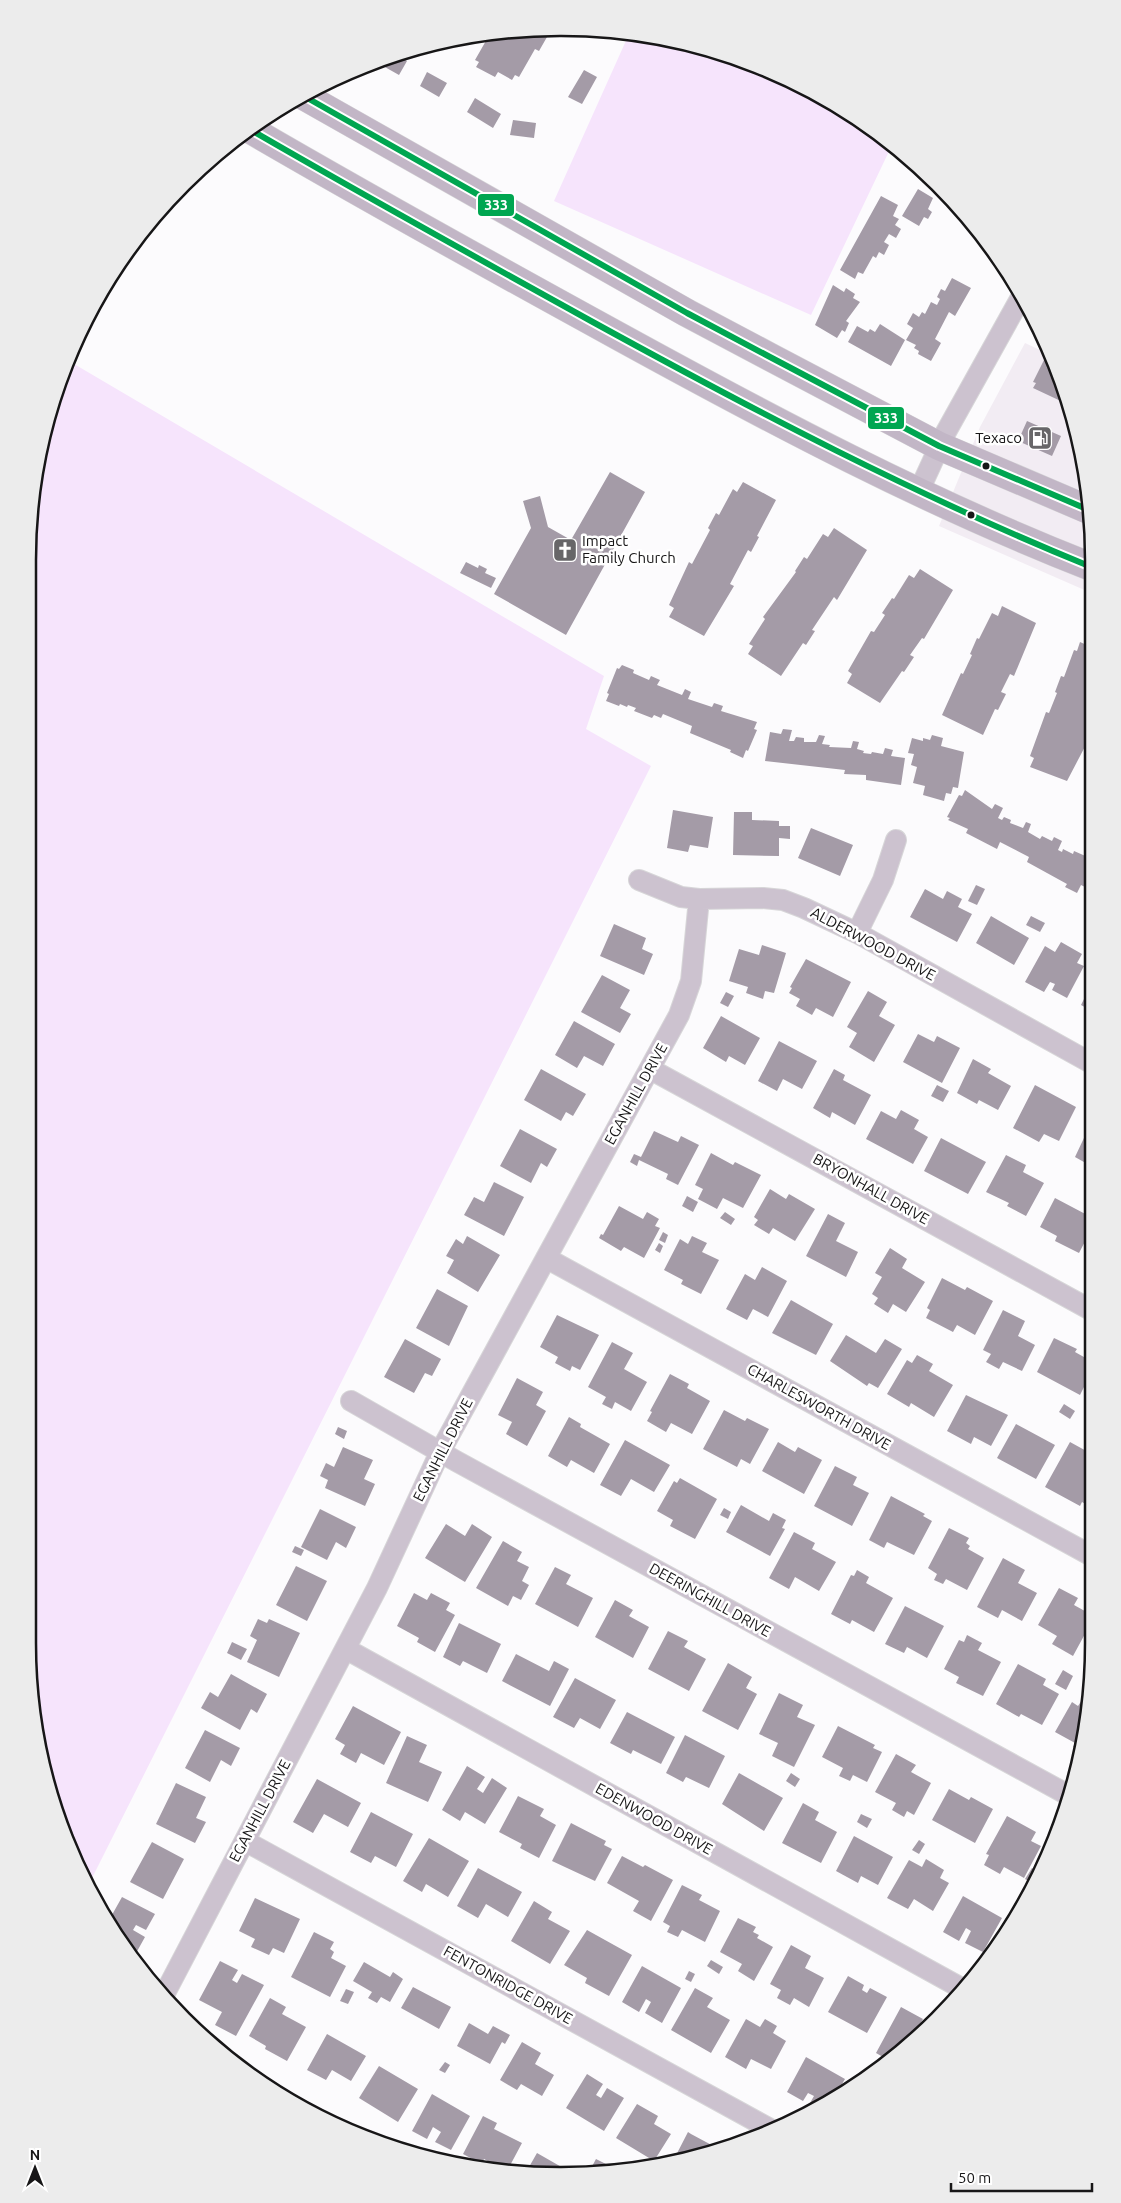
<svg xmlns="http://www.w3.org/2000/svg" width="1121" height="2203" viewBox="0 0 1121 2203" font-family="Ubuntu,sans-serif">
	<rect width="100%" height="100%" fill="#fcfbfd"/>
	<path fill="#f2ecf3" d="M1025 343 1053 356 1089 491V592L939 526 980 427Z"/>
	<path fill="#f6e4fc" d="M629 34 698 46 796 82 885 138 892 145 811 315 554 201Z
		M69 361 604 676 586 729 651 766 88 1886 56 1814 38 1746 28 1642 29 526 46 423Z"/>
	<path fill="#a49ba7" d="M551 30 539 51 535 49 519 77 515 75 512 80 498 72 495 77 476 67 479 62 475 60 491 32Z
		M395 54 407 61 399 75 376 62Z
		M584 70 597 77 582 104 568 97Z
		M427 72 447 83 439 97 420 86Z
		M475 98 501 114 493 128 467 112Z
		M513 120 536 123 534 138 510 135Z
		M918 189 933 198 928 209 932 212 928 219 924 217 919 226 902 216Z
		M881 196 898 205 893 216 899 219 895 225 901 229 896 238 889 234 884 242 889 245 884 255 879 252 876 258 873 256 863 274 858 272 855 279 840 270Z
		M952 278 971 288 955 316 949 312 935 339 941 343 931 361 918 354 919 351 914 348 916 345 906 340 913 328 907 324 913 313 919 317 922 312 925 314 931 302 937 305 940 299 937 297 941 289 945 291Z
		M833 285 844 292 846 288 855 294 853 298 860 302 846 321 849 323 845 332 842 330 837 338 815 325Z
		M880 324 905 340 891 366 848 342 857 326 868 332 870 329 875 332Z
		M1045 358 1054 362 1065 403 1033 388 1036 383 1033 382Z
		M1027 421 1061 436 1052 456 1018 441Z
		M610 472 645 492 566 635 494 594 531 528 523 501 540 496 548 527 571 540Z
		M743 482 776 500 757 536 759 537 751 552 748 550 730 584 734 586 704 636 669 617 674 608 669 605 689 562 692 564 710 530 708 528 716 513 719 515 733 489 737 492Z
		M834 528 867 550 837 600 834 597 812 630 815 631 806 645 803 643 781 676 748 654 753 646 749 644 765 619 763 617 796 572 795 571 804 557 807 559 823 534 828 537Z
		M466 562 478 568 479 565 487 569 485 573 496 578 491 588 460 573Z
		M920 569 953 590 924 639 922 638 910 655 914 657 904 672 902 671 880 703 847 683 852 674 848 671 871 631 874 632 885 615 882 613 892 598 894 599 909 575 914 578Z
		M1002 606 1036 623 1014 676 1010 674 1001 692 1006 694 998 710 995 709 983 735 942 715 961 673 963 674 972 655 970 654 977 638 979 639 992 613 998 616Z
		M1080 642 1089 646 1090 737 1067 781 1030 767 1034 758 1030 756 1046 712 1049 713 1057 693 1055 692 1061 676 1064 677 1074 650 1077 651Z
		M622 665 634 670 633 673 649 680 651 676 660 680 657 685 682 695 685 689 691 692 688 699 712 707 714 703 723 706 721 711 757 722 754 729 757 730 748 751 746 750 743 758 730 752 731 750 690 733 692 726 663 714 661 718 654 715 652 718 634 711 636 708 628 705 627 707 620 704 619 706 606 701 609 694 607 693 617 668 619 669Z
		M783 729 792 730 789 741H794L796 737 804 738V742H816L819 735 825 736 822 744 830 745 829 747 851 748 853 741 859 742 857 749 864 751 863 753 871 754 872 752 883 754 885 748 893 750 891 756 905 758 901 785 866 780V775L844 774 845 770 765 761 770 732 781 734Z
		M932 735 943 738 941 746 964 752 958 788 953 787 951 794 946 793 944 801 923 795 925 786 913 783 917 767 911 765 914 754 908 753 912 738 923 741V738L930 740Z
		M965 790 992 809 995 804 1003 808 998 818 1002 820 1004 817 1011 820 1010 823 1023 828 1026 822 1031 824 1028 832 1040 839 1042 836 1052 841 1054 837 1062 841 1058 850 1062 852 1063 849 1073 854 1074 851 1090 858V877L1085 887 1081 885 1077 893 1065 887 1067 884 1027 862 1029 857 1000 842 997 849 966 833 968 829 948 820 950 818 947 817 959 795 962 796Z
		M673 810 713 817 708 848 690 845 688 852 667 848Z
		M734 812H752V820L779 821V826H790V839L779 838V856L733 855Z
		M811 828 853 845 840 876 798 858Z
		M976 885 985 889 977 905 968 901Z
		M925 889 943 899 947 891 962 899 958 907 972 914 957 942 910 917Z
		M991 916 1029 938 1014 965 976 943Z
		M1031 916 1045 923 1040 932 1026 925Z
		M614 924 646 938 642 949 653 954 644 975 600 956Z
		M1061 942 1082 954 1077 963 1084 966 1067 998 1052 990 1055 984 1050 982 1044 992 1025 982 1045 946 1055 952Z
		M762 945 786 953 774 993 765 991 763 999 746 993 748 987 729 981 739 949 759 955Z
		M806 959 851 982 833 1017 816 1008 812 1015 796 1006 800 999 789 993 792 988 790 987Z
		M602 975 630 990 620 1008 631 1014 620 1033 581 1012Z
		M1090 987V1010L1081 1005Z
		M868 991 887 1002 879 1016 895 1025 874 1062 849 1047 857 1033 847 1027Z
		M726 992 734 996 728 1007 720 1003Z
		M721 1016 760 1038 745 1065 729 1056 726 1062 703 1048Z
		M574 1021 615 1044 603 1066 584 1056 577 1068 555 1055Z
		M918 1034 934 1042 937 1036 960 1048 942 1083 903 1062Z
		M779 1041 817 1061 802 1089 783 1079 777 1091 758 1081Z
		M973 1059 991 1069 988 1073 1011 1086 998 1110 979 1100 977 1104 957 1093Z
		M541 1069 586 1094 573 1116 566 1112 561 1121 524 1100Z
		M834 1069 845 1075 843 1080 871 1095 855 1125 832 1112 830 1118 813 1108Z
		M937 1085 949 1091 943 1102 931 1096Z
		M1035 1085 1076 1107 1059 1141 1044 1134 1039 1142 1013 1128Z
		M901 1110 919 1120 914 1129 928 1137 913 1164 866 1139 881 1111 896 1119Z
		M1091 1123V1166L1075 1157Z
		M520 1129 557 1149 547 1167 541 1163 531 1183 500 1166Z
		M654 1131 678 1142 681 1136 699 1145 678 1185 666 1179 668 1174 639 1160 637 1166 630 1162 634 1154 641 1157Z
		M941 1138 986 1162 968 1194 924 1171Z
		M711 1153 733 1165 735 1162 761 1175 743 1208 723 1198 717 1209 698 1199 703 1189 695 1185Z
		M1006 1155 1026 1165 1023 1172 1044 1183 1026 1216 1007 1206 1009 1203 986 1192Z
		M494 1182 524 1197 504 1236 464 1215 474 1197 484 1202Z
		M770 1189 786 1199 789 1194 815 1209 795 1241 773 1228 769 1234 754 1225 758 1220 754 1217Z
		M687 1196 698 1202 693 1212 682 1206Z
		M1055 1198 1091 1217V1230L1079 1253 1055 1241 1057 1236 1040 1227Z
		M619 1206 643 1219 647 1212 659 1219 655 1226 660 1228 644 1258 624 1247 621 1251 599 1238 601 1234 603 1235Z
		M725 1212 735 1219 731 1225 720 1218Z
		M828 1214 845 1223 836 1241 858 1252 846 1277 806 1256Z
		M663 1232 668 1235 665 1243 659 1240Z
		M467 1236 500 1255 478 1292 447 1273 454 1260 446 1256 456 1239 463 1244Z
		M692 1236 707 1243 702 1252 719 1260 701 1294 681 1284 683 1280 664 1270 680 1239 688 1244Z
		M659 1243 663 1246 660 1253 655 1250Z
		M890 1248 907 1259 902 1268 925 1282 906 1312 893 1304 888 1313 874 1304 878 1298 872 1294 882 1277 875 1273Z
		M762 1267 787 1281 768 1317 753 1309 747 1320 726 1309 745 1274 755 1280Z
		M942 1278 965 1290 967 1287 993 1301 975 1335 957 1325 953 1332 926 1318 930 1310 927 1308Z
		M437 1289 468 1306 449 1346 416 1328Z
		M791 1300 833 1324 816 1355 772 1333Z
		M1003 1310 1025 1321 1018 1336 1035 1345 1022 1371 1003 1362 999 1369 986 1362 991 1354 983 1350Z
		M557 1315 599 1335 580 1370 572 1366 570 1371 555 1363 558 1357 540 1347Z
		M846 1335 876 1353 885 1339 902 1349 878 1388 869 1383 867 1386 830 1361Z
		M1054 1338 1077 1349 1075 1352 1091 1361V1373L1080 1395 1037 1372Z
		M405 1339 441 1359 432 1376 425 1373 414 1393 384 1377Z
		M612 1342 633 1353 624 1369 647 1382 631 1411 615 1402 612 1409 602 1404 606 1397 588 1387Z
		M917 1355 933 1364 929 1371 953 1385 934 1417 911 1403 909 1407 887 1394 907 1360 912 1363Z
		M670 1374 689 1384 687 1388 710 1401 692 1434 671 1423 666 1432 647 1421 652 1412 650 1411Z
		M517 1378 543 1392 536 1405 546 1411 527 1446 506 1434 512 1422 498 1415Z
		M966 1395 1008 1415 991 1446 974 1437 971 1444 947 1431Z
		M1064 1404 1075 1411 1070 1419 1059 1412Z
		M724 1410 745 1421 747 1418 769 1429 750 1464 741 1459 737 1467 703 1449Z
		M569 1417 581 1424 580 1427 610 1444 594 1473 571 1460 567 1467 548 1456Z
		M1016 1424 1055 1445 1036 1479 997 1458Z
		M338 1427 347 1431 344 1439 335 1434Z
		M625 1440 670 1465 654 1492 631 1479 621 1496 600 1485Z
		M778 1442 795 1452 798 1447 822 1460 804 1494 762 1471Z
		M1070 1442 1090 1453 1084 1464 1092 1469V1508L1082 1502 1080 1506 1045 1487Z
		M343 1447 373 1460 364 1479 375 1484 365 1506 325 1488 328 1480 320 1476 326 1463 334 1467Z
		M835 1466 857 1477 853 1485 869 1493 852 1526 814 1506Z
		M680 1478 717 1499 695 1539 670 1526 673 1520 657 1511 674 1481 677 1483Z
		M891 1496 925 1514 923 1516 932 1521 914 1555 887 1542 884 1548 869 1540Z
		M741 1505 769 1521 773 1513 786 1520 782 1528 785 1529 770 1556 726 1532Z
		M724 1508 731 1512 728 1519 720 1515Z
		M320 1509 356 1527 346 1548 336 1542 327 1560 301 1547Z
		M446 1524 465 1536 472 1524 492 1537 465 1582 425 1558Z
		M949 1528 969 1538 966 1543 970 1546 968 1549 984 1558 967 1590 946 1579 943 1584 934 1580 937 1574 928 1568Z
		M794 1532 815 1543 812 1549 836 1562 819 1591 795 1577 789 1589 769 1578Z
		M503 1541 522 1552 517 1561 529 1567 522 1581 529 1585 521 1600 513 1596 508 1606 476 1588Z
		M295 1546 304 1550 301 1556 292 1552Z
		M1003 1558 1025 1570 1018 1583 1037 1593 1022 1621 1002 1610 998 1618 977 1607Z
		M296 1566 327 1581 307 1621 276 1605Z
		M555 1567 571 1575 566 1584 593 1598 578 1627 535 1604Z
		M857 1570 869 1577 866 1583 893 1598 874 1632 852 1620 850 1624 831 1614 851 1575 854 1576Z
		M1059 1588 1078 1598 1074 1605 1092 1615V1621L1073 1656 1052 1644 1057 1636 1038 1625Z
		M414 1593 427 1600 431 1593 450 1603 446 1610 455 1615 435 1652 417 1642 419 1638 397 1626Z
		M615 1600 633 1610 629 1616 649 1627 633 1658 595 1637Z
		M905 1606 944 1626 927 1658 907 1647 904 1653 885 1644Z
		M258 1619 267 1623 269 1619 300 1633 279 1677 247 1662 257 1640 250 1636Z
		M459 1623 501 1644 487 1673 463 1661 460 1666 443 1657Z
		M668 1631 688 1641 684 1647 706 1659 689 1691 648 1669Z
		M967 1635 982 1643 978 1650 1001 1662 983 1696 956 1683 959 1677 944 1669 959 1640 964 1642Z
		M232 1642 247 1649 241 1660 227 1653Z
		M516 1654 549 1671 554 1661 569 1669 550 1706 502 1681Z
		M728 1663 752 1677 746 1688 757 1694 738 1730 702 1711Z
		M1018 1664 1046 1679 1043 1685 1059 1694 1042 1725 1021 1714 1019 1717 996 1704Z
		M1063 1670 1073 1676 1066 1690 1055 1684Z
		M231 1674 267 1694 257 1713 251 1709 240 1730 201 1708 210 1692 218 1697Z
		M575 1678 616 1700 600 1729 580 1718 574 1728 553 1717Z
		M779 1693 803 1705 797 1717 815 1725 794 1767 772 1756 778 1743 759 1734Z
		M1082 1700 1088 1703 1080 1751 1073 1747 1075 1743 1055 1732 1072 1702 1078 1706Z
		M353 1706 401 1732 384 1765 361 1753 356 1763 340 1754 345 1745 335 1739Z
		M627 1712 675 1737 661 1764 633 1750 631 1754 610 1743Z
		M838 1726 875 1745 873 1748 882 1752 867 1782 853 1775 850 1781 839 1776 843 1768 822 1757Z
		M205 1730 240 1748 231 1766 221 1760 210 1782 185 1768Z
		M685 1735 725 1756 709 1788 686 1777 683 1782 666 1773Z
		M407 1736 427 1745 419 1762 442 1772 428 1802 386 1783Z
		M896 1754 916 1765 911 1772 931 1783 914 1815 907 1811 904 1817 892 1810 896 1803 875 1792Z
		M467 1766 485 1777 477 1789 483 1793 492 1778 507 1788 485 1824 465 1812 460 1821 442 1810Z
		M739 1773 783 1798 764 1831 722 1804Z
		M791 1773 800 1779 795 1787 786 1781Z
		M317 1779 361 1803 348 1827 324 1814 313 1833 293 1822Z
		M176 1783 206 1797 196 1818 206 1822 195 1843 156 1824Z
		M949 1789 969 1800 971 1797 993 1809 975 1843 932 1820Z
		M518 1796 544 1809 540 1816 556 1825 539 1858 520 1848 522 1844 499 1832Z
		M803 1803 819 1812 815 1820 837 1832 821 1863 782 1843Z
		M371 1812 413 1834 396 1867 375 1856 371 1863 350 1852Z
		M861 1814 872 1819 867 1828 857 1822Z
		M1007 1816 1036 1832 1031 1841 1041 1846 1024 1878 1004 1867 1000 1874 984 1865 989 1855 986 1854Z
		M571 1823 606 1841 604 1845 612 1849 595 1881 552 1861Z
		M854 1836 893 1857 878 1885 861 1876 858 1883 836 1871Z
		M429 1838 469 1861 448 1897 426 1884 422 1892 403 1881Z
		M919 1840 925 1844 919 1854 912 1850Z
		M152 1842 184 1859 163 1899 130 1882Z
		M622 1856 643 1867 645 1865 673 1880 651 1921 633 1911 639 1901 607 1883Z
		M926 1859 944 1870 940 1878 949 1883 933 1911 914 1899 908 1909 887 1898 909 1860 922 1867Z
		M478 1868 522 1892 508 1917 486 1904 478 1918 457 1906Z
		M1032 1868 1041 1873 1035 1885 1025 1879Z
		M682 1885 702 1895 699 1900 720 1911 705 1942 682 1930 678 1937 667 1932 670 1926 663 1922Z
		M963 1896 1002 1918 983 1952 965 1943 971 1931 966 1928 959 1941 943 1932Z
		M122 1897 155 1914 146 1930 136 1925 133 1930 145 1937 135 1955 126 1950 108 1922Z
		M255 1898 300 1919 284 1953 273 1948 269 1955 251 1947 255 1939 239 1931Z
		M534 1901 552 1912 548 1919 570 1931 550 1964 511 1941Z
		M738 1918 756 1927 753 1932 759 1935 757 1938 773 1947 754 1981 738 1971 742 1964 720 1952Z
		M587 1930 632 1955 609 1996 585 1983 587 1978 564 1965Z
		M314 1932 334 1942 330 1949 334 1952 331 1958 346 1966 330 1997 291 1977Z
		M791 1945 811 1956 805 1968 824 1978 809 2007 794 1998 790 2005 777 1998 781 1990 770 1984Z
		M711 1960 723 1967 719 1974 707 1966Z
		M220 1961 238 1970 232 1980 237 1983 242 1974 264 1985 236 2036 215 2025 222 2012 199 2000Z
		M364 1962 390 1977 393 1972 403 1979 390 2002 381 1997 377 2003 368 1998 372 1992 353 1981Z
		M642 1966 681 1988 662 2023 645 2013 651 2002 646 1999 639 2012 622 2002Z
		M689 1971 695 1974 691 1982 685 1979Z
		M848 1976 864 1985 862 1990 867 1993 870 1988 887 1997 867 2033 828 2012Z
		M413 1987 451 2007 439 2029 401 2008Z
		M695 1988 713 1998 707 2007 730 2020 711 2053 671 2030Z
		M346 1989 354 1992 348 2004 340 2001Z
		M270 1998 286 2007 282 2014 306 2027 287 2061 265 2049 266 2046 249 2036Z
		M901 2007 923 2019 918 2027 925 2030 890 2061 876 2053Z
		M746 2019 760 2027 765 2019 777 2026 773 2033 786 2041 771 2069 751 2059 746 2069 725 2057Z
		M469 2023 488 2034 493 2026 510 2035 505 2044 502 2042 490 2064 457 2046Z
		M327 2034 366 2056 351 2081 332 2070 326 2080 307 2070Z
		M522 2042 541 2053 535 2064 554 2075 542 2096 521 2084 517 2090 500 2080Z
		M806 2057 845 2079 835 2096 817 2107 810 2103 814 2096 808 2093 803 2101 787 2092Z
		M445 2062 450 2065 445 2073 439 2070Z
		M379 2066 418 2089 398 2122 359 2098Z
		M587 2074 603 2084 596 2095 601 2098 607 2088 624 2098 604 2131 566 2108Z
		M432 2094 470 2116 451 2150 435 2142 441 2132 433 2127 427 2139 412 2131Z
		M637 2104 658 2116 654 2124 671 2134 654 2161 616 2138Z
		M483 2116 497 2123 494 2129 522 2143 507 2171 484 2159 482 2164 463 2154Z
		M688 2132 691 2134 719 2149 699 2157 672 2163Z
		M537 2153 572 2173 525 2174Z
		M596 2159 608 2165 604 2172H589Z"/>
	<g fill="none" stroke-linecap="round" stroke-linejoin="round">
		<defs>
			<path id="street" d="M918 493 946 432 1020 299
				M639 880 681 897 699 899 763 898 783 900 804 908 857 933 1091 1063
				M857 933 883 880 896 840
				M650 1069 1091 1310
				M546 1258 1092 1556
				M351 1401 456 1461 1070 1796
				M346 1649 963 1989
				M245 1841 772 2130
				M164 1995 377 1588 440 1452 679 1015 691 981 699 899"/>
			<path id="secondary" d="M302 95 687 313 770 357 939 446 1089 510
				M251 130C373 201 496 269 620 337 773 421 926 502 1089 566"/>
		</defs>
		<use href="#street" stroke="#d7d6d8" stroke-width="22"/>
		<use href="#secondary" stroke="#d7d6d8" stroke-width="29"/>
		<use href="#street" stroke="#ccc2cf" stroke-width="20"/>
		<use href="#secondary" stroke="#c2b6c6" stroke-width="28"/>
		<defs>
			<path id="bus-1" d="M302 95 687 313 770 357 939 446 1089 510
				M251 130C363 195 477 258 591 321 753 410 917 496 1089 566"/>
		</defs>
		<use href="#bus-1" stroke="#fff" stroke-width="10"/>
		<use href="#bus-1" stroke="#00a651" stroke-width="6"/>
	</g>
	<defs>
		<symbol id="fuel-square" viewBox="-11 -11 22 22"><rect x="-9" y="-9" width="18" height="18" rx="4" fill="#676668" stroke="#fff"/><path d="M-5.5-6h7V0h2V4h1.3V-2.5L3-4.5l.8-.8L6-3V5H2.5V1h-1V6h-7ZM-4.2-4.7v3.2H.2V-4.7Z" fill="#fff"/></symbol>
		<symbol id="church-square" viewBox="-11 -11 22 22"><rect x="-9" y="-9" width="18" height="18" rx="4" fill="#676668" stroke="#fff"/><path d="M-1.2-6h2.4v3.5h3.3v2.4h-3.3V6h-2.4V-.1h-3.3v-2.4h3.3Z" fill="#fff"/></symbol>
	</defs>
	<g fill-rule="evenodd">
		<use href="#fuel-square" x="1026" y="424" width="28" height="28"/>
		<use href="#church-square" x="551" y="536" width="28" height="28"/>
	</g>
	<g fill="#171617" stroke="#fff" stroke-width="2">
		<circle cx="986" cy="466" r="4.5"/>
		<circle cx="971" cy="515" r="4.5"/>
	</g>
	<g text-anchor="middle" stroke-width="5" stroke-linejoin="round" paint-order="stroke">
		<g font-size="15" fill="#171617" stroke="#fff" text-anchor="end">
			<text x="1022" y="443">Texaco</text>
			<text x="582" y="546" text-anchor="start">Impact<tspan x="582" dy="17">Family Church</tspan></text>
		</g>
		<g font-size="15" fill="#171617" stroke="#fff">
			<text transform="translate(873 944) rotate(28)" y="5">ALDERWOOD DRIVE</text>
			<text transform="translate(636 1094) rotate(-61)" y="5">EGANHILL DRIVE</text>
			<text transform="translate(871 1189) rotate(29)" y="5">BRYONHALL DRIVE</text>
			<text transform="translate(819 1407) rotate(29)" y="5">CHARLESWORTH DRIVE</text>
			<text transform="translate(443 1450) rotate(-63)" y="5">EGANHILL DRIVE</text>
			<text transform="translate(710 1600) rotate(29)" y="5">DEERINGHILL DRIVE</text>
			<text transform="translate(260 1811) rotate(-62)" y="5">EGANHILL DRIVE</text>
			<text transform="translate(654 1819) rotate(29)" y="5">EDENWOOD DRIVE</text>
			<text transform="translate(508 1985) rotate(29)" y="5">FENTONRIDGE DRIVE</text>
		</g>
	</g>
	<path d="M0 0H1121V2203H0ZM560 36H561A524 524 0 0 1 1085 560V1643A524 524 0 0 1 561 2167H560A524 524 0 0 1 36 1643V560A524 524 0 0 1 560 36Z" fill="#ececec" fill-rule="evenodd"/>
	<path fill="none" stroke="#171617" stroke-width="2.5" d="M560 36H561A524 524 0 0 1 1085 560V1643A524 524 0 0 1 561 2167H560A524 524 0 0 1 36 1643V560A524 524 0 0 1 560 36Z"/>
	<g stroke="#fff" stroke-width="2">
		<rect x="477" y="193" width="38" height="24" rx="5" fill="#00a651"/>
		<rect x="867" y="406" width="38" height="24" rx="5" fill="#00a651"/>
	</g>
	<g font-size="14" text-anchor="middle" font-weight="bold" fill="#fff">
		<text x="496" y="210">333</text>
		<text x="886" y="423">333</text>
	</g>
	<g transform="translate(35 2168)" stroke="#ffffff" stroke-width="4" paint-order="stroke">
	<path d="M0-4L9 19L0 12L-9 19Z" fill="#171617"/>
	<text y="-8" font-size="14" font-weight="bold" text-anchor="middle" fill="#171617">N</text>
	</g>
	<path d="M951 2183v8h141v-8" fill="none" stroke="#171617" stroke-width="2.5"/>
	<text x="958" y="2183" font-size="15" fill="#171617" stroke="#ffffff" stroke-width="4" paint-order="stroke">50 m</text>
</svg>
